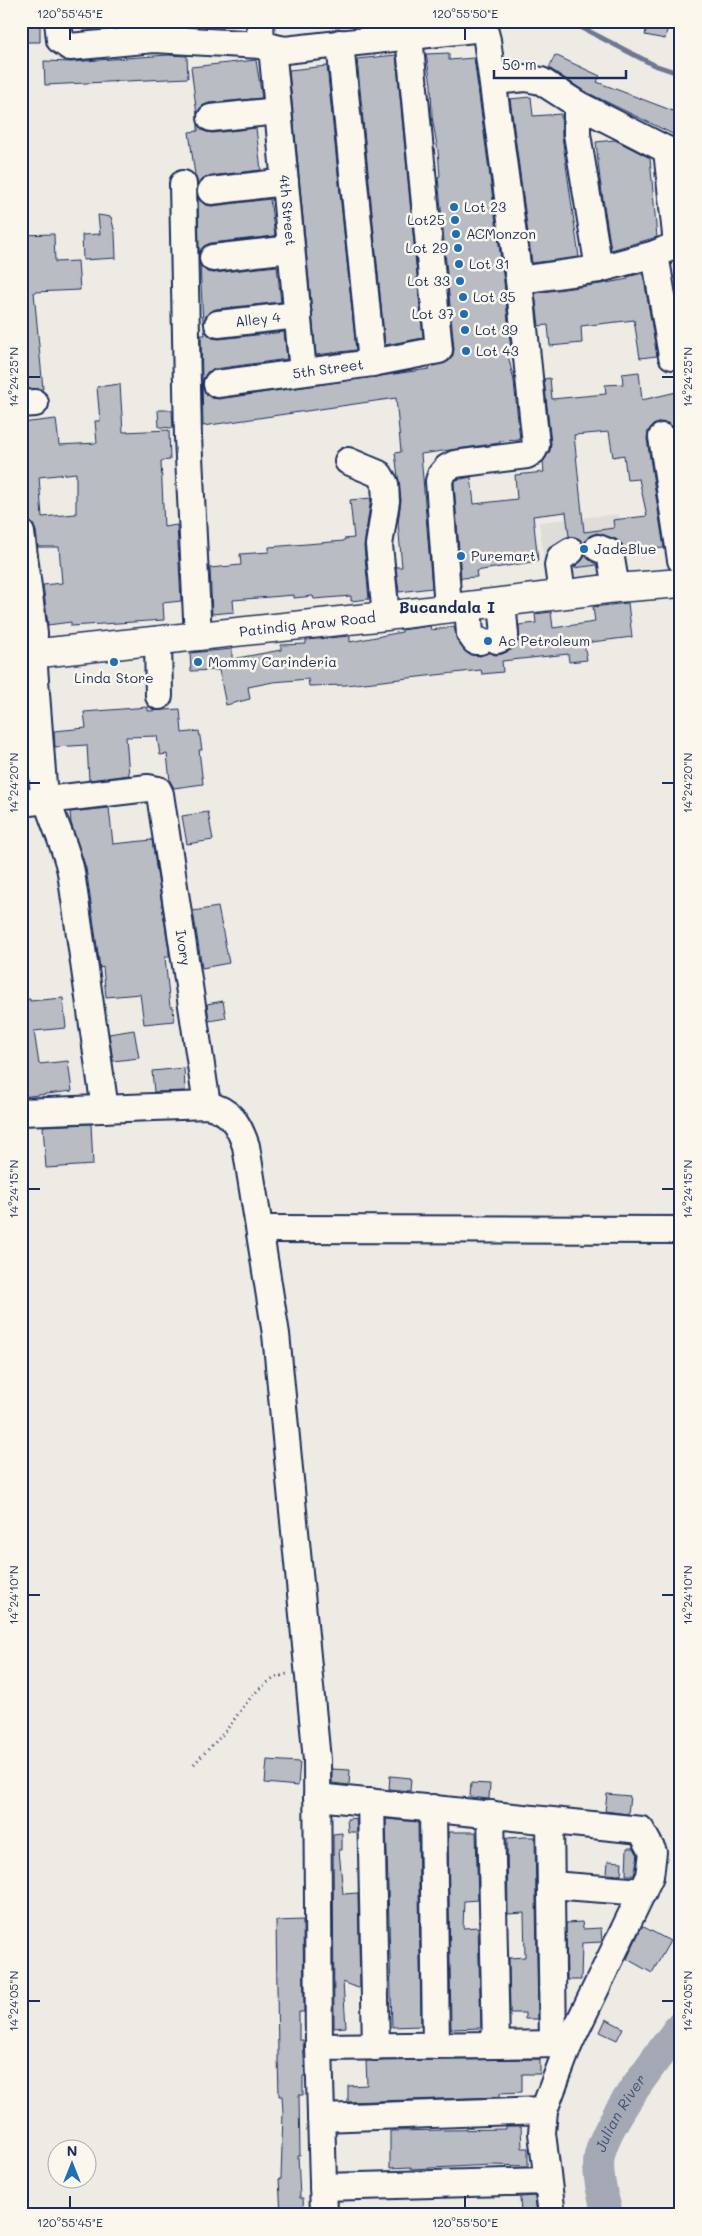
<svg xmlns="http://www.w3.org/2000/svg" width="702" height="2236" viewBox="0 0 702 2236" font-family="Mali,sans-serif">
	<rect width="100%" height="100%" fill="#eeebe4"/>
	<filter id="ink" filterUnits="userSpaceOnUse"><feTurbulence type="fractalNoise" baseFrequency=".02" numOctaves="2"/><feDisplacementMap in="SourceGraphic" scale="10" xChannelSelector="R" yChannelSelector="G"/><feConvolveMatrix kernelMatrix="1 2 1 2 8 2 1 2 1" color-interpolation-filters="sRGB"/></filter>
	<g filter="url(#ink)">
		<path fill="#deddda" d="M619 514 629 574 547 583 539 522Z"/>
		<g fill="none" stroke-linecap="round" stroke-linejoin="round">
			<path stroke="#6d7892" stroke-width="5" d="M569 21 654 65 681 74"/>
			<path stroke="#a3a8b4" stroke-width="31" id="s1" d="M608 2215C603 2197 597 2177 599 2158 605 2121 658 2057 681 2025"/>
		</g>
		<path fill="#b9bcc3" stroke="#1b2f5e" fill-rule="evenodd" d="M21 21H40V42H21Z
			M648 21H669L665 39 645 35Z
			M449 53V60L474 58 504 282 511 350 507 351 514 381 520 440 500 441V443L421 454 432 588 399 592 396 567H402L398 523 401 500 395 453 401 452 396 398 203 426 201 335H205L204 328 212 338 219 339 284 332 287 359 215 369 207 372 203 379 202 386 205 393 211 398 219 399 429 369V367L449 361 453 355 454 349 440 198 438 177 440 176 438 151 432 117 431 84 426 54Z
			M168 55 187 56 188 78 45 85 44 61 71 62Z
			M396 55 423 338 385 345 357 59Z
			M555 55 600 76 597 82 681 114V138L584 91 549 68Z
			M256 60 262 98 209 103 202 106 197 115 191 67Z
			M327 66 356 350 316 355 289 70Z
			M531 97 533 116 561 114 562 136 579 257 532 263 510 99Z
			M198 124 204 131 212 133 256 128 261 170 209 176 202 179 198 184 195 175 189 132 198 131Z
			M615 140 650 158 657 237 611 250 600 180 596 142Z
			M198 198 205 205 212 206 270 199 275 236 211 243 204 246 199 252Z
			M98 215 111 217 115 233 116 258 83 260 82 235 100 234Z
			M54 234 55 262 78 261 80 290 34 292 43 389H21V235Z
			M200 264 207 272 214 273 277 266 281 302 216 309 209 312 203 323Z
			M643 273 657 356 640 358 634 320 581 326 582 343 550 346 548 325 539 326 535 293 601 284 628 279 627 277Z
			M639 372 642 400 681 391V460L677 434 674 428 668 423 660 422 653 425 648 431 647 439 664 548 625 551 622 544 616 539 597 533 589 536 584 544 577 538 569 536 566 512 533 516 538 561 476 571 477 577 461 578 454 483 456 480 471 477 474 504 517 499 515 475 544 472 543 462 550 451 551 443 544 379 550 378 552 399 606 394 605 385 623 384 622 374ZM609 432 613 457 624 455 627 480 639 479 647 516 613 520 614 528 584 532 574 435Z
			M120 384 123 432 169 430 170 460 161 461 164 527 177 525 181 601 163 603 164 620 71 626V622L48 625 43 585 62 583 59 547H38L36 531 33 524 28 520 26 504H22L21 423 56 419 59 445 97 443 95 421H100L97 387ZM76 473V514L42 517 39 477Z
			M158 410H172L173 428 159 427Z
			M371 498 364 546 369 599 351 601V596L314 599 313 596 294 598V595L233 600 234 612 212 614 210 568 241 565 240 554 269 552V547L344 541V539L354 538 350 500Z
			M585 555 597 565 574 568 584 558Z
			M628 603 632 637 584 643 587 660 569 662 568 654 559 655 502 661 503 672 482 674 481 670 346 685 309 686 308 679 273 682 248 687 250 699 226 705 219 670 191 671 190 653 232 649V659L281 650V645L306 644V640L350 636V642L402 632V630L430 626 431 630 454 627 458 642 469 654 480 656 489 652 495 655 502 654 513 649 519 640V625L536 623 535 614 551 612 553 628 595 622 593 607Z
			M148 707V711L180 709 182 733 199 731 202 750H199L203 784 174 788 170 781 167 754 160 755 157 736 126 737 129 775 89 780 87 745 55 747 54 731 86 728 84 712Z
			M109 808 113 844 152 840 169 951V957H165L170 1007H173L174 1021 144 1024 140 994 106 997 103 967 100 968 86 868 71 823 70 812Z
			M208 812 213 840 187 844 182 816Z
			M218 907 229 963 202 968 193 911Z
			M63 998 66 1028 34 1031 39 1064 68 1061 72 1091 21 1097V1000L30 999V1001Z
			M223 1001 226 1018 209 1021 207 1004Z
			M134 1030 139 1058 113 1061 109 1034Z
			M184 1068 185 1091 154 1092 152 1071Z
			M91 1124 93 1165 46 1168 43 1126Z
			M267 1760 300 1762 298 1786 265 1783Z
			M332 1769 350 1770 349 1785 332 1783Z
			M390 1776 411 1778 410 1791 389 1789Z
			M471 1783 490 1784 489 1799 470 1797Z
			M607 1794 630 1796 628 1814 605 1811Z
			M356 1818 357 1832H348L347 1819Z
			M386 1819 418 1822 421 2026 392 2027Z
			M448 1832H476L478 1900 464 1901 463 1928 478 1927 481 2028 451 2029Z
			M342 1833V1850H339L343 1894 358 1893 360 1987 358 1988 343 1982 346 2027 334 2028 333 1834Z
			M524 1837H535L538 2019H525V2013H510L509 1958 525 1957 524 1913 508 1914 507 1838Z
			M627 1848H634L638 1855 634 1875H626Z
			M608 1861 622 1862 621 1875 607 1874Z
			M303 1920 304 2012H299V2040H303L305 2076H303V2095H299L300 2155H298L300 2198H303L304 2215H281L279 2179H281L283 2112 282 2096H279L278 2056 276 1921Z
			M582 1922 583 1929 601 1928 602 1942 582 1943 581 1980H567L566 1923Z
			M642 1926 670 1941 652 1973 627 1959Z
			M606 2019 623 2028 617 2040 600 2032Z
			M540 2059V2074H522V2092L500 2093V2097L348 2102V2086L367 2085 366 2061Z
			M506 2126H521L522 2148H528V2166L492 2165 411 2169V2167L390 2168V2131L506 2129Z
			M535 2196 537 2215H521L520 2197Z"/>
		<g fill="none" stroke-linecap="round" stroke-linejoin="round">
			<defs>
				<g id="minor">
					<path d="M58 21 60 40 70 47 154 39 261 45 285 50 483 28"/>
					<path d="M260 21 261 45"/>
					<path d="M340 43 372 363"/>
					<path id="s2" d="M272 47 303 372"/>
					<path d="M493 81 526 78 541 81 577 104 667 150 681 154"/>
					<path d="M577 104V134L599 269"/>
					<path d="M211 118 278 111"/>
					<path d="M667 150 677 244"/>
					<path d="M183 184 188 437 198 637"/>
					<path d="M211 191 285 182"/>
					<path d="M655 254 672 356"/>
					<path d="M213 258 291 249"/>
					<path d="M519 280 599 269 655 254 681 243"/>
					<path id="s3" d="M218 324 298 315"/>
					<path id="s4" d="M217 384 372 363 439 350 409 36"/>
					<path d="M21 404 35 403"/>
					<path d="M662 437 681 560"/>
					<path d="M348 461 379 474 385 484 386 501 379 545 386 616"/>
					<path d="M21 533 34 634 33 654 43 785C49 815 65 842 71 872L105 1109"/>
					<path d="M598 548 610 553 616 588"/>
					<path d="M562 594 558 565 560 558 571 551"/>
					<path d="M468 606 470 634 475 641H480"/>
					<path d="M448 608 439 481 441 475 447 468 455 464 527 455 533 451 536 445 519 280 487 40 482 21"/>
					<path d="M158 640 159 696"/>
					<path d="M497 640 502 638 505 635 502 602"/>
					<path id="s5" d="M21 803 148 788 158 790 160 794 207 1105"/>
					<path d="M21 1112 207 1105C231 1110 239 1125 246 1146L276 1334 317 1760 319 2047 324 2215"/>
					<path d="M260 1229 681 1230"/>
					<path d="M317 1797 641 1830 653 1852 650 1876 569 2044 544 2110 542 2133 552 2215"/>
					<path d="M371 1802 376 2047"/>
					<path d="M433 1808 436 2046"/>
					<path d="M491 1814 496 2045"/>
					<path d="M550 1821 553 2044"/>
					<path d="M551 1885 643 1892"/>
					<path d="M319 2047 569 2044"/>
					<path d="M321 2118 544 2110"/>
					<path d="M323 2187 547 2181"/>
				</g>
				<g id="major">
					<path id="s6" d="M21 655 386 616 616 588 681 583"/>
				</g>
			</defs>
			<use href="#minor" stroke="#1b2f5e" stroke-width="30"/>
			<use href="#major" stroke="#1b2f5e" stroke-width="31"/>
			<path stroke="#1b2f5e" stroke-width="3" stroke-dasharray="1 4" stroke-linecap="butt" d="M194 1764C207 1750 222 1737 233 1721 247 1702 261 1680 287 1674
				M680 1790 681 1758"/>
			<use href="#minor" stroke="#fbf7ec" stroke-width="26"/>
			<use href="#major" stroke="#fbf7ec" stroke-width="28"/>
		</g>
	</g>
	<path fill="none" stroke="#1b2f5e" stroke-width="2" d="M70 28V40M465 28V40M28 377H40M662 377H674M28 783H40M662 783H674M28 1189H40M662 1189H674M28 1595H40M662 1595H674M28 2001H40M662 2001H674M70 2196V2208M465 2196V2208"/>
	<g fill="#1f6fb2" stroke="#fbf7ec" stroke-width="2">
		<circle cx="454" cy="207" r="5"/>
		<circle cx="455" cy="220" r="5"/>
		<circle cx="456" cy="234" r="5"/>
		<circle cx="458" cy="248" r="5"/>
		<circle cx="459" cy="264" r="5"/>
		<circle cx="460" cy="281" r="5"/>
		<circle cx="463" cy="297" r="5"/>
		<circle cx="464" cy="314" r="5"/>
		<circle cx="465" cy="330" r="5"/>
		<circle cx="466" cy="351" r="5"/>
		<circle cx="584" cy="549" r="5"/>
		<circle cx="461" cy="556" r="5"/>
		<circle cx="488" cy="641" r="5"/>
		<circle cx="114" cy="662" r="5"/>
		<circle cx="198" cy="662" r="5"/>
	</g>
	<g text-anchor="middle" stroke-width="5" stroke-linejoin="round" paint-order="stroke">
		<g font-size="14" fill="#1b2f5e" stroke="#fbf7ec" text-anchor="start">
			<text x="464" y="212">Lot 23</text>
			<text x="445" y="225" text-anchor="end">Lot25</text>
			<text x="466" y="239">ACMonzon</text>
			<text x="448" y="253" text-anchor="end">Lot 29</text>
			<text x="469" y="269">Lot 31</text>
			<text x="450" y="286" text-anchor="end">Lot 33</text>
			<text x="473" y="302">Lot 35</text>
			<text x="454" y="319" text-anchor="end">Lot 37</text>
			<text x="475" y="335">Lot 39</text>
			<text x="476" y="356">Lot 43</text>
			<text x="594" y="554">JadeBlue</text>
			<text x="471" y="561">Puremart</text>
			<text x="498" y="646">Ac Petroleum</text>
			<text x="208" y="667">Mommy Carinderia</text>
			<text x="114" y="683" text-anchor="middle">Linda Store</text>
		</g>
		<g font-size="14" fill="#1b2f5e" stroke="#fbf7ec">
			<text dy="5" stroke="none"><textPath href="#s2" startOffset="164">4th Street</textPath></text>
			<text dy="5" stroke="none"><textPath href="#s3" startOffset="40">Alley 4</textPath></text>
			<text dy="5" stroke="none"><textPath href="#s4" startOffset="112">5th Street</textPath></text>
			<text dy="5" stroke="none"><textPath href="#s6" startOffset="288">Patindig Araw Road</textPath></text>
			<text dy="5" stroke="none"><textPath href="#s5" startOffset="298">Ivory</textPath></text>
		</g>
		<g font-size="15" font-style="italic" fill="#445378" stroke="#fbf7ec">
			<text dy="5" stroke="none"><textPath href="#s1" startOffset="108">Julian River</textPath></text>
		</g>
		<g font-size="16" font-weight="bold" fill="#1b2f5e" stroke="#fbf7ec">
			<text x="447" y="613">Bucandala I</text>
		</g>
	</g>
	<rect width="702" height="2236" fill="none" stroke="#fbf7ec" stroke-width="55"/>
	<g transform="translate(72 2164)"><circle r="24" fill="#fbf7ec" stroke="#a1a7b3"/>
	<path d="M0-4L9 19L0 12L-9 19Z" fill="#1f6fb2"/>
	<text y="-8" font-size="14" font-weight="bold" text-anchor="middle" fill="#1b2f5e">N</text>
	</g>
	<path d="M494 70v8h132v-8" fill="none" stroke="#1b2f5e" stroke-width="2.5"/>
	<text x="502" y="70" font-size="15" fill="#1b2f5e" stroke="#fbf7ec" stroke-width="4" paint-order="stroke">50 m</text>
	<rect x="28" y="28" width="646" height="2180" fill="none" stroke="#1b2f5e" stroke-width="2"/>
	<g font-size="12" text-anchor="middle" fill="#1b2f5e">
		<text x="70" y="18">120°55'45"E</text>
		<text x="465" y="18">120°55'50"E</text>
		<text transform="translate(14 377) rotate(-90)" y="4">14°24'25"N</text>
		<text transform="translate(688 377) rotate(-90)" y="4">14°24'25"N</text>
		<text transform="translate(14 783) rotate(-90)" y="4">14°24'20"N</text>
		<text transform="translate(688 783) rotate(-90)" y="4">14°24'20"N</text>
		<text transform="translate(14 1189) rotate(-90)" y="4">14°24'15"N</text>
		<text transform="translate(688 1189) rotate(-90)" y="4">14°24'15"N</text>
		<text transform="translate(14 1595) rotate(-90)" y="4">14°24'10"N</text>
		<text transform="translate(688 1595) rotate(-90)" y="4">14°24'10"N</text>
		<text transform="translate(14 2001) rotate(-90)" y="4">14°24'05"N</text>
		<text transform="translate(688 2001) rotate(-90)" y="4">14°24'05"N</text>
		<text x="70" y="2227">120°55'45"E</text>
		<text x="465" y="2227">120°55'50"E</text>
	</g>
</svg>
